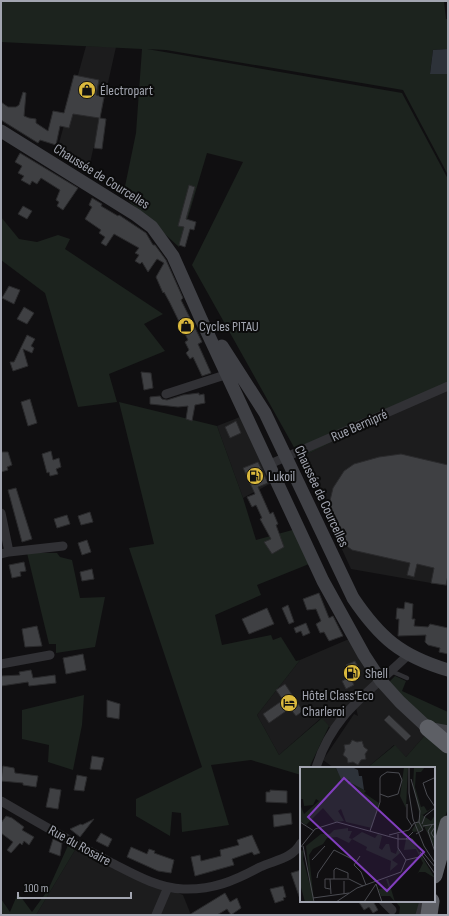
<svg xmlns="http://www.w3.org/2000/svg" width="449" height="916" viewBox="0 0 449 916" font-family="'Sofia Sans Condensed',sans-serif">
	<rect width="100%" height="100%" fill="#100f11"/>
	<path fill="#1c1c1d" d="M86 46 116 47 88 172 56 154Z
		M448 382V586L351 569 300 458Z
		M245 415 277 480 243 498 217 426Z
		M349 639 427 733 406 757 394 745 367 768H334L323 760 354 714 358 716 355 704 332 730 321 718 279 755 257 715 300 660Z
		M75 850 183 895 191 915H36Z"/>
	<path fill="#1c231e" d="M1 1H444L446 19H448V49L433 50 430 73 448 74V175L403 90 166 50 147 49 402 93 448 179V384L300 458 192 265 243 162 207 153 179 247 123 196 136 133 142 49 1 42Z
		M1 217 19 239 37 242 58 235 70 239 65 249 163 314 144 324 165 351 109 374 117 402 78 407 45 293 1 260Z
		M119 402 217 426 243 498 256 540 296 529 309 564 257 585 261 595 215 615 222 645 271 635 273 640 281 637 296 661 300 660 257 715 279 755 322 718 329 726 309 768H301V775L251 760 211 765 229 825 182 832 181 813 172 812 170 836 136 816V799L202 767 129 548 154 544Z
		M27 553H57L60 557 72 560 80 598 105 597 95 647 56 653V644H49Z
		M395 676 406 681 402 691 448 712V729L432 725 390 684V681Z
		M84 695 82 725 73 770 48 762 49 745 22 739V710Z
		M427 733 448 753V808L434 852V768H367L395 745 406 757Z
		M70 841 75 850 36 915H1V899L10 912 18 893 32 912 48 890Z
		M395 901H420L416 915H399L400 907Z"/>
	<path fill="#2d3239" d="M448 49V74H430L433 50Z"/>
	<path fill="#3f4043" stroke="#2a2a2c" d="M74 75 99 80 96 95 104 97 100 118 106 119 102 149 94 148 99 118 73 114 69 128 60 126 56 145 40 140 38 143 1 120V102L8 107H16L19 105 23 92 26 93 24 116 29 118 36 119V123L48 131 53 111 64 113Z
		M20 153 78 188 63 210 57 206 59 202 56 200 60 190 41 178 37 184 32 181 30 185 21 180 24 176 18 173 22 166 15 162Z
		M189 185 195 187 186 219 196 222 194 230 190 229 185 247 179 245 184 227 178 226Z
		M92 198 102 204 101 206 118 216 119 215 146 233 153 245H155L166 260 183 298 181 300 202 342 198 344 211 373 202 376 193 357 190 359 186 353 189 350 185 342 188 340 170 303 164 292 163 293 156 277 164 263 157 259 148 272 142 262 140 264 135 261 139 255 135 253 139 248 114 234 106 246 101 243 105 237 99 233 101 230 85 219 92 207 89 205Z
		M23 206 32 211 27 219 18 214Z
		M9 286 20 290 14 304 2 298Z
		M24 307 34 313 27 324 17 319Z
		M27 335 35 339 31 346 34 348 32 353 23 349 28 366 13 371 10 362H14Z
		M141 372 151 373 153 388 144 390Z
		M199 393V395L204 394 205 403 195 405 192 421 186 419 188 406 178 407 150 404V397L160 396 162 399 167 400 183 395Z
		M30 399 37 423 28 426 21 402Z
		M236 421 241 433 230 438 225 427Z
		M51 451 53 460 59 458 61 467 56 469 58 474 50 476 49 472 47 473 42 454Z
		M1 452H8L12 465 7 467 8 470 1 472Z
		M401 454 448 465V575L446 585 431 583 434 568 417 564 414 577 407 575 410 563 352 550 339 540 332 526 328 509 333 488 344 471 354 464 379 457Z
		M258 462 268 483 258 487 270 514 273 512 278 524 276 525 284 547 272 554 264 542 271 539 260 519 262 518 256 505 252 507 247 497 255 494 243 468Z
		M16 488 32 539 22 542 8 490Z
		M90 512 93 522 81 525 78 516Z
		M67 515 70 524 57 528 54 519Z
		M87 540 91 552 82 555 78 543Z
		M24 562 26 571 20 572 21 576 12 578 9 565Z
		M92 569 94 579 82 581 80 572Z
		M319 593 329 618 333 616 343 636 329 641 324 632 320 633 316 624 321 621 316 609 307 610 303 599Z
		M405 602 413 604 412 619H415L414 626 428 627 430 624 448 628V654L439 652 440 648 428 645 425 642 426 635 398 636 399 619H396L397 608 404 609Z
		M288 605 294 622 289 624 282 608Z
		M267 608 274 624 249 634 242 619Z
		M306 623 310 633 303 636 301 631 296 633 294 628Z
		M37 626 42 646 25 647 22 629Z
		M83 654 86 670 66 674 63 658Z
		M355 661 359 669 351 673 346 665Z
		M31 670 33 678 55 675 56 683 29 686 28 682 1 686V676L20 675 19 672Z
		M350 677 354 685 346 689 342 681Z
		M285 684 303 711 296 716 292 711 291 712 289 709 269 723 263 714 283 700 276 690Z
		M107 700 120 704 119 719 107 717Z
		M389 715 411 736 406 741 384 720Z
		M352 740 357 742 362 741 364 747 368 750 365 754 366 759 361 760 358 765 353 762 348 763 347 758 343 755 345 750 344 745 350 744Z
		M92 756 104 758 101 770 90 769Z
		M3 766 14 768 15 773 38 776 36 787 23 785V783L1 781Z
		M77 775 87 777 84 791 74 790Z
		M50 788 61 790 58 809 46 807Z
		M270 790 287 791V803L266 802V792H270Z
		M291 813 292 824 274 827 273 815Z
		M6 816 12 818 24 827 22 830 34 837 29 845 24 841 22 845 20 843 11 853 7 850 13 842 1 833V823Z
		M94 819 80 837 70 829 81 824 82 825Z
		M101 833 112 839 108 847 96 841Z
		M252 835 260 853 254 855 252 852 232 859 234 865 195 876 191 857 200 855 201 861 221 856 220 850 239 845 237 840Z
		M53 839 62 843 60 856 49 852Z
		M131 847 147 854 149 849 155 851 154 853 174 860 171 873 158 871 127 857Z
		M301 870V899H300L291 873Z
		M283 886 286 897 283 898 284 900 275 903 270 889Z
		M225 893 230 902 237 898 241 908 231 915 227 909 217 915H189Z
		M358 901H377L374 903 378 910 373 913 369 907 364 910Z"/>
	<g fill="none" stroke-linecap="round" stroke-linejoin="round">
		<path stroke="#313135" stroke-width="4.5" d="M391 671 407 678"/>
		<path stroke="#313135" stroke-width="9" d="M166 394 228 374
			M270 464 448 386
			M1 513 9 552
			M1 554 9 552 63 546
			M1 664 50 655
			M316 768C332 714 369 693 408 655
			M1 801C37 822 73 843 110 862 132 873 157 888 183 889 213 890 234 881 260 867 275 860 292 859 301 843
			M383 901 392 910
			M156 915 168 887
			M420 915 424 901"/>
		<path stroke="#3f4045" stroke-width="13" d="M1 131 136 215 152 227 173 256 201 319 323 581 364 655 381 681 400 702 428 728 448 732
			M222 346 265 413 353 598C380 638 401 656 448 670"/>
		<path stroke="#5d5f65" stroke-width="17" d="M428 728 448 745
			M434 875 448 824
			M429 915 431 901"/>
	</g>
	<defs>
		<symbol id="shop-disc" viewBox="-11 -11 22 22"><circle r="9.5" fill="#dbb93d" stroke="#0b0b0b"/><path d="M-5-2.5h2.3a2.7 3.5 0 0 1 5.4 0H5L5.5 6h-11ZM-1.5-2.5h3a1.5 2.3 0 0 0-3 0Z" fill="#111"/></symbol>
		<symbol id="fuel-disc" viewBox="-11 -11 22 22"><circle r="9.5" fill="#dbb93d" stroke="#0b0b0b"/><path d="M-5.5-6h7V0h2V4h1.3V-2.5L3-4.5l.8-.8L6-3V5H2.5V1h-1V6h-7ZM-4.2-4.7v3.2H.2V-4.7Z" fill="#111"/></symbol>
		<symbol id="hotel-disc" viewBox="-11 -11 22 22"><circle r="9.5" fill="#dbb93d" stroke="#0b0b0b"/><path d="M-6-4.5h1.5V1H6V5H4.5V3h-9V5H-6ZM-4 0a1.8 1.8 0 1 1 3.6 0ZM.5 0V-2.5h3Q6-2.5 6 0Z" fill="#111"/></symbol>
	</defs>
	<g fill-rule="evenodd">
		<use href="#shop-disc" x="77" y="80" width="20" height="20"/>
		<use href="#shop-disc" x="176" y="316" width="20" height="20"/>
		<use href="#fuel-disc" x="245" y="466" width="20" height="20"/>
		<use href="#fuel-disc" x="342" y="663" width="20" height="20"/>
		<use href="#hotel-disc" x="279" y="693" width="20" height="20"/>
	</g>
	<g text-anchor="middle" stroke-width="4" stroke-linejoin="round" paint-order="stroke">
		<g font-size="14" fill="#a2a5b0" stroke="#0b0b0b" text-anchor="start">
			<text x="100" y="95">Électropart</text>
			<text x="199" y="331">Cycles PITAU</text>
			<text x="268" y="481">Lukoil</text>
			<text x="365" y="678">Shell</text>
			<text x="302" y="700">Hôtel Class‘Eco<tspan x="302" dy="16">Charleroi</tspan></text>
		</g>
		<g font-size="14" fill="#a2a5b0" stroke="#0b0b0b">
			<text transform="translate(102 176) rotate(32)" y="5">Chaussée de Courcelles</text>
			<text transform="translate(359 425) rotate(-24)" y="5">Rue Bernipré</text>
			<text transform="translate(322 496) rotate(65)" y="5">Chaussée de Courcelles</text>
			<text transform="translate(80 845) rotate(29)" y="5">Rue du Rosaire</text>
		</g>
	</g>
	<g transform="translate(300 767)">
		<rect width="135" height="135" fill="#100f11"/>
		<path d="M0 0H35L42 12 48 10 50 13 47 16 49 18 51 16 66 24 64 26 79 36 72 61 46 55 41 42 38 44 44 54 35 55 23 41 6 58 0 54V37L4 47 19 34 16 32 13 38 4 39 3 32H0ZM104 0H108L106 41 100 29ZM114 0H125L121 5H116L115 20 121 40 124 39 127 44 134 40 123 48 121 47 131 54 135 48V82L124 59 122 64 113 65 112 63 120 50 113 19ZM48 61V64H52L49 71 52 72 62 65 75 71 78 67 82 69 79 81 82 83 86 77H89L91 85 96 87 98 80 100 86 92 93 98 97 90 104 91 94 66 83 67 80 52 72 49 76 37 70 27 71 23 77 13 82 9 88 14 135H5L0 117V83L4 84 3 92 10 118 6 79 21 67H30L34 63ZM106 72H111L135 111 125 105H119L117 108 123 96 116 82 104 83ZM86 112H88L95 135 90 129H81L78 122 89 121Z" fill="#1c231e"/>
		<path d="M52 0 58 3 59 9H62L64 23 51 16 49 18 47 16 50 13 41 12 36 1Z" fill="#2d3239"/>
		<path fill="none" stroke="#4a4b51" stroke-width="1" d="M109 0V26L113 52 124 79 135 96M134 11 123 16 127 28 135 40M111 12 120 44 119 55M107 37V51L112 59M0 55 14 64M122 57 125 49 135 41M132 58 128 64 135 85M123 59 135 57M135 60 131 66 135 72M70 64 80 35V11L81 9 87 5 99 6 102 13 98 27 88 30 80 27M89 68 109 63 114 56 119 55 123 63 116 67M106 72H112L135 100M3 79 14 135M0 81 15 62 37 55 98 72H106L113 65M120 85 135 107M60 89 54 98 61 105 66 118M12 93 25 79M106 93 119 90M17 111 18 106 34 83 56 94M30 112 31 127M34 112V103L36 101 48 106V111M44 114V127M76 117 82 135M30 122 25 121V112H49L63 119M13 131 49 126M36 135 57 121 101 105 106 93 98 81V67M64 135 76 117"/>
		<path fill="#813ebd" fill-opacity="0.15" stroke="#813ebd" stroke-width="2" d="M44 11 124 85 87 124 8 50Z"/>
		<rect width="135" height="135" fill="none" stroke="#a2a5b0" stroke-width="2"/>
	</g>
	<rect width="449" height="916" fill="none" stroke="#a2a5b0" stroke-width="4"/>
	<path d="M18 892v6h113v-6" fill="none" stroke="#a2a5b0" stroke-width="2"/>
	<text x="24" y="892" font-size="12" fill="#a2a5b0" stroke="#0b0b0b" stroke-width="3" paint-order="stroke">100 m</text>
</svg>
